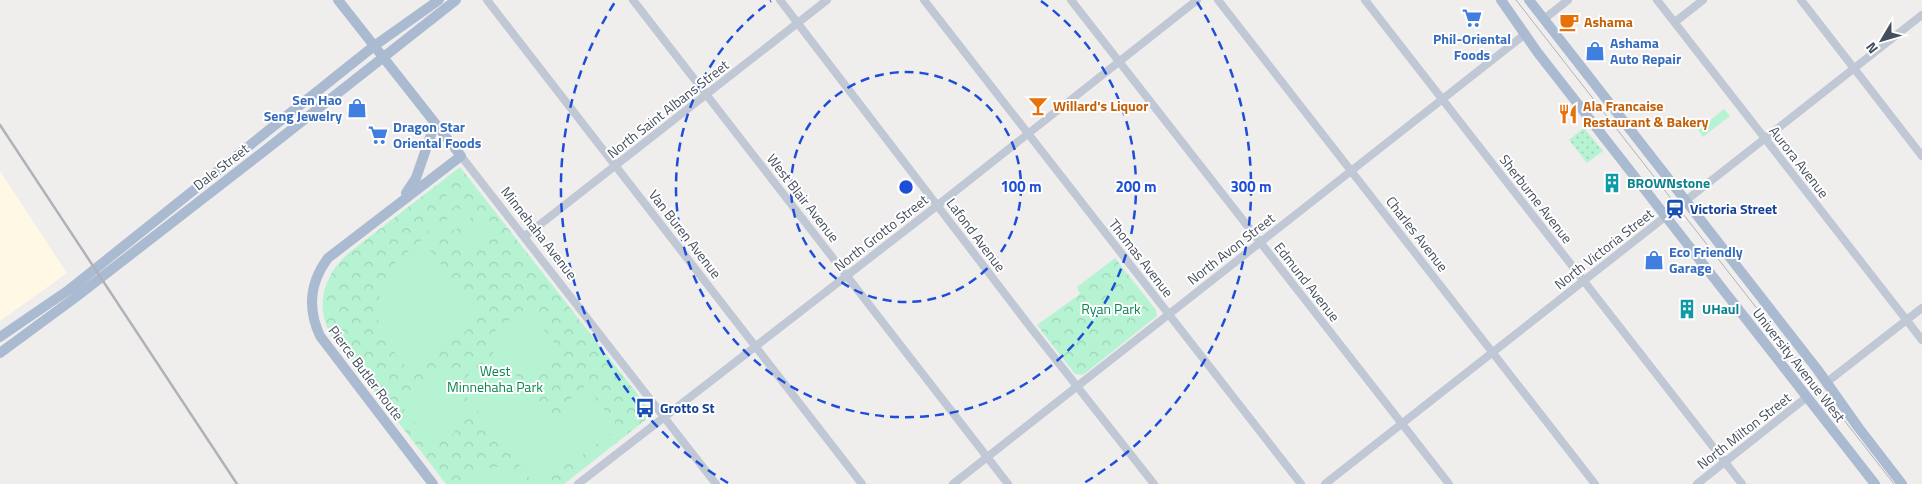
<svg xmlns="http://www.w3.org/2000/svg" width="1922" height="484" viewBox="0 0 1922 484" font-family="'Titillium Web',sans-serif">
	<defs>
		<pattern id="grass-dots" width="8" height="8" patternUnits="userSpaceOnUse" patternTransform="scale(1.25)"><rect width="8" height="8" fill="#b6f3d2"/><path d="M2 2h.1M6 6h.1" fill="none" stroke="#9ed2b7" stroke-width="1.8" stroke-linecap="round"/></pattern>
		<pattern id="park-crowns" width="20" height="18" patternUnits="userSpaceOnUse" patternTransform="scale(1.25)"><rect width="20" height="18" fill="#b6f3d2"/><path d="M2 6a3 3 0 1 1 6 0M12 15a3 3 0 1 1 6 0" fill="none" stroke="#9ed2b7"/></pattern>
	</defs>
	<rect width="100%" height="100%" fill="#f0eded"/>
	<path fill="#fef8e4" d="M0 171 67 273 0 321Z"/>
	<path fill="url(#grass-dots)" d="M1584 128 1603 151 1587 163 1569 140Z"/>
	<path fill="url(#park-crowns)" d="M460 167 653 414 564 484H446L331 335C314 305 324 274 350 252Z
		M1115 258 1156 310 1157 316 1083 375 1075 374 1037 325 1080 294 1077 287Z"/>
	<path fill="#b6f3d2" d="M1724 109 1730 116 1703 137 1698 130Z
		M457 188 465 199 443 215 435 205Z
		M468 203 476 214 454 231 446 220Z
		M435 217 448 234 437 243 424 226Z
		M482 225 492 238 471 255 461 242Z
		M422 240 478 312 477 322 412 374 391 348 378 320 380 288 395 263Z
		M522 311 531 313 561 351C547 361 528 378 511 369L559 431V419L570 399 586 386 615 423 614 431 577 459 572 454 534 484 457 385 461 395 464 416 454 433 434 448 402 406 404 398 442 367 456 385 495 355 484 340Z
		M507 466 519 476 526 484H463L461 482C478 470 486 467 507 466Z"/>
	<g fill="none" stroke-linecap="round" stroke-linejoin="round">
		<path stroke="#bfc8d4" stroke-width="8" d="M487 0 862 484
			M633 0 1008 484
			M780 0 1031 328 1154 484
			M924 0 1301 484
			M1071 0 1449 484
			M1218 0 1595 484
			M1365 0 1742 484
			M1657 0 1922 340
			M1801 0 1922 156
			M1544 19 1568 0
			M1675 22 1703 0
			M461 156 716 484
			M524 237 827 0
			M1827 382 1922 308
			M578 484 938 205 1197 0
			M953 484 1524 35
			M1325 484 1922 15
			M1697 484 1807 397"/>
		<path stroke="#aabad0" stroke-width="10" d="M338 0 461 156 328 258C310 282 307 308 320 336L433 484
			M1501 0 1538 53 1875 484
			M1529 0 1817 369 1858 427 1902 484
			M406 193 416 178 435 123
			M0 337 70 289 374 46 439 0
			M0 353 76 297 263 152 456 0"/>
		<path stroke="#afb2b9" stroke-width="1" d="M1516 0 1894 484"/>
		<path stroke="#afb2b9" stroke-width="2.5" d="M0 125 237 484"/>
	</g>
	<g fill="none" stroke="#1d4ed8" stroke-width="2.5" stroke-dasharray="9 6">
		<circle cx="906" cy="187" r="115"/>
		<path d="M1041 1A230 230 0 1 1 771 1"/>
		<path d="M728 483A345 345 0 0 1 615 2M1197 2A345 345 0 0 1 1084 483"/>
	</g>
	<defs>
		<symbol id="supermarket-bare" viewBox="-9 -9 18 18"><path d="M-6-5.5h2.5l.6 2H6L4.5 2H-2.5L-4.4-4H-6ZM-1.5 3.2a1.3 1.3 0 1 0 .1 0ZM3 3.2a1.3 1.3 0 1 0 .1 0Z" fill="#3f7fe0" stroke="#fff" stroke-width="2.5" paint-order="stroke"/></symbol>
		<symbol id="cafe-bare" viewBox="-9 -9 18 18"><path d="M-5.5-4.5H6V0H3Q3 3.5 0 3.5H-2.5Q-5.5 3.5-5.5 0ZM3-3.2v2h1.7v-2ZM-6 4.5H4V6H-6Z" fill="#e8710a" stroke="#fff" stroke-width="2.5" paint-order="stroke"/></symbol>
		<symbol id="shop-bare" viewBox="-9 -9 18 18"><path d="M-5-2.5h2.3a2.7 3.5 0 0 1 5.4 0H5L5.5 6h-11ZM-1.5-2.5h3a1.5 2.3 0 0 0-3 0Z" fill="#3f7fe0" stroke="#fff" stroke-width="2.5" paint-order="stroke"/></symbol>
		<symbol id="bar-bare" viewBox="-9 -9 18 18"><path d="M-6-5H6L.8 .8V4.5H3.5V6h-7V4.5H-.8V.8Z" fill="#e8710a" stroke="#fff" stroke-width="2.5" paint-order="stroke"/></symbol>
		<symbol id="restaurant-bare" viewBox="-9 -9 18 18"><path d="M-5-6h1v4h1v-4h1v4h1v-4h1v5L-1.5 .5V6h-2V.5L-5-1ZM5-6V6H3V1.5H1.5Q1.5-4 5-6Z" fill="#e8710a" stroke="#fff" stroke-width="2.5" paint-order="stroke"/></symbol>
		<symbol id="building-bare" viewBox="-9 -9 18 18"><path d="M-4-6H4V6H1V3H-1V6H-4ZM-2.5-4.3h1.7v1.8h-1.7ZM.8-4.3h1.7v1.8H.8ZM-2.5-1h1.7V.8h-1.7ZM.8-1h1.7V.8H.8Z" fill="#0f9aa8" stroke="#fff" stroke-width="2.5" paint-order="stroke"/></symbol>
		<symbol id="station-bare" viewBox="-9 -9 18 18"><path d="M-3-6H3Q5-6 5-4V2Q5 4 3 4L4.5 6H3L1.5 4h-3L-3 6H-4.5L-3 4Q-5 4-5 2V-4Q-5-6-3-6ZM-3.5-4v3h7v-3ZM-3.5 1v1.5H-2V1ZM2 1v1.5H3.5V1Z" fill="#1a4fb4" stroke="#fff" stroke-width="2.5" paint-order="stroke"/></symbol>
		<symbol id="bus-bare" viewBox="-9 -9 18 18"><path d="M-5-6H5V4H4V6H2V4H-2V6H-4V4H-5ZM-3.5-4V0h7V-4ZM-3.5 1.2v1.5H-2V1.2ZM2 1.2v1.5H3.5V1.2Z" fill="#1a4fb4" stroke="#fff" stroke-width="2.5" paint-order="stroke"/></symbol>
	</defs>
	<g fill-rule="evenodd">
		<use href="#supermarket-bare" x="1458" y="4" width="28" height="28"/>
		<use href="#cafe-bare" x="1555" y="8" width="28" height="28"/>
		<use href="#shop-bare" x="1581" y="37" width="28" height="28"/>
		<use href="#bar-bare" x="1024" y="92" width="28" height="28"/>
		<use href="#shop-bare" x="343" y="94" width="28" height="28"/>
		<use href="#restaurant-bare" x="1554" y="100" width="28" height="28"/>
		<use href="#supermarket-bare" x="364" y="121" width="28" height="28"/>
		<use href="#building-bare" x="1598" y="169" width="28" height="28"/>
		<use href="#station-bare" x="1661" y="195" width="28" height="28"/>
		<use href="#shop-bare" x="1640" y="246" width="28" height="28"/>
		<use href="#building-bare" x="1673" y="295" width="28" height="28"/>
		<use href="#bus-bare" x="631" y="394" width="28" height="28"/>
	</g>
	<g text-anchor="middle" stroke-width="4" stroke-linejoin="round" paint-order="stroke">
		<g font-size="14" font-weight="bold" fill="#c56008" stroke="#fff" text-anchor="start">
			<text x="1584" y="27">Ashama</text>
			<text x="1053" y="111">Willard's Liquor</text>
			<text x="1583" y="111">Ala Francaise<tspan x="1583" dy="16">Restaurant &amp; Bakery</tspan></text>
		</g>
		<g font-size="14" font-weight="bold" fill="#366cbe" stroke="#fff" text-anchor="start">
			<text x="1472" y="44" text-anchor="middle">Phil-Oriental<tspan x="1472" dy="16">Foods</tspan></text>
			<text x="1610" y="48">Ashama<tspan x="1610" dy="16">Auto Repair</tspan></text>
			<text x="342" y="105" text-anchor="end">Sen Hao<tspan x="342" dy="16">Seng Jewelry</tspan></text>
			<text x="393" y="132">Dragon Star<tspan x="393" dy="16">Oriental Foods</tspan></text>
			<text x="1669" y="257">Eco Friendly<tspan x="1669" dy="16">Garage</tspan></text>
		</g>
		<g font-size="14" fill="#444f5d" stroke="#fff">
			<text transform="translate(668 109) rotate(-38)" y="5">North Saint Albans Street</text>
			<text transform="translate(1799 162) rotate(52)" y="5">Aurora Avenue</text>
			<text transform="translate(221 167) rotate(-38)" y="5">Dale Street</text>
			<text transform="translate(803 198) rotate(52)" y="5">West Blair Avenue</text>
			<text transform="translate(1536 199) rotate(52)" y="5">Sherburne Avenue</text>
			<text transform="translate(539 233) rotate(52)" y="5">Minnehaha Avenue</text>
			<text transform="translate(881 233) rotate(-38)" y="5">North Grotto Street</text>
			<text transform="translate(685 234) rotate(52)" y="5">Van Buren Avenue</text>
			<text transform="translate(1417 234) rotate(52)" y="5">Charles Avenue</text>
			<text transform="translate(976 235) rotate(53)" y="5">Lafond Avenue</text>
			<text transform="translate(1231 249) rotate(-38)" y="5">North Avon Street</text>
			<text transform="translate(1604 249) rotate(-38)" y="5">North Victoria Street</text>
			<text transform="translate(1141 258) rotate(52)" y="5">Thomas Avenue</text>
			<text transform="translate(1307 282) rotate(52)" y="5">Edmund Avenue</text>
			<text transform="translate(1799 365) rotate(52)" y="5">University Avenue West</text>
			<text transform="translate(366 373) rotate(53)" y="5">Pierce Butler Route</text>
			<text transform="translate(1744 431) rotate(-38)" y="5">North Milton Street</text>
		</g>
		<g font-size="14" font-weight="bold" fill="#0d838f" stroke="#fff" text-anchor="start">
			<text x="1627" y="188">BROWNstone</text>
			<text x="1702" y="314">UHaul</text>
		</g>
		<g font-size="14" font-weight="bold" fill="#164399" stroke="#fff" text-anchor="start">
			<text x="1690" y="214">Victoria Street</text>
			<text x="660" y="413">Grotto St</text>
		</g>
		<g font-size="14" fill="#0d8652" stroke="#fff">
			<text x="1111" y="314">Ryan Park</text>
			<text x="495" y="376">West<tspan x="495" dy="16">Minnehaha Park</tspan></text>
		</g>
	</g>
	<circle cx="906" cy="187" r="8" fill="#1d4ed8" stroke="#fff" stroke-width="2.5"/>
	<g font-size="15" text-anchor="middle" font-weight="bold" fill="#1d4ed8" stroke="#fff" stroke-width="4" stroke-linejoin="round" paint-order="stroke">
		<text x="1021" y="192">100 m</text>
		<text x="1136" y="192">200 m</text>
		<text x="1251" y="192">300 m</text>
	</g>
	<g transform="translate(1882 40) rotate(232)" stroke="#ffffff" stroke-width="4" paint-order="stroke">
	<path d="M0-4L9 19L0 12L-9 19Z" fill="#444f5d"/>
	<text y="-8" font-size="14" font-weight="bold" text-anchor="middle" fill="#444f5d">N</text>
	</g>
</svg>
